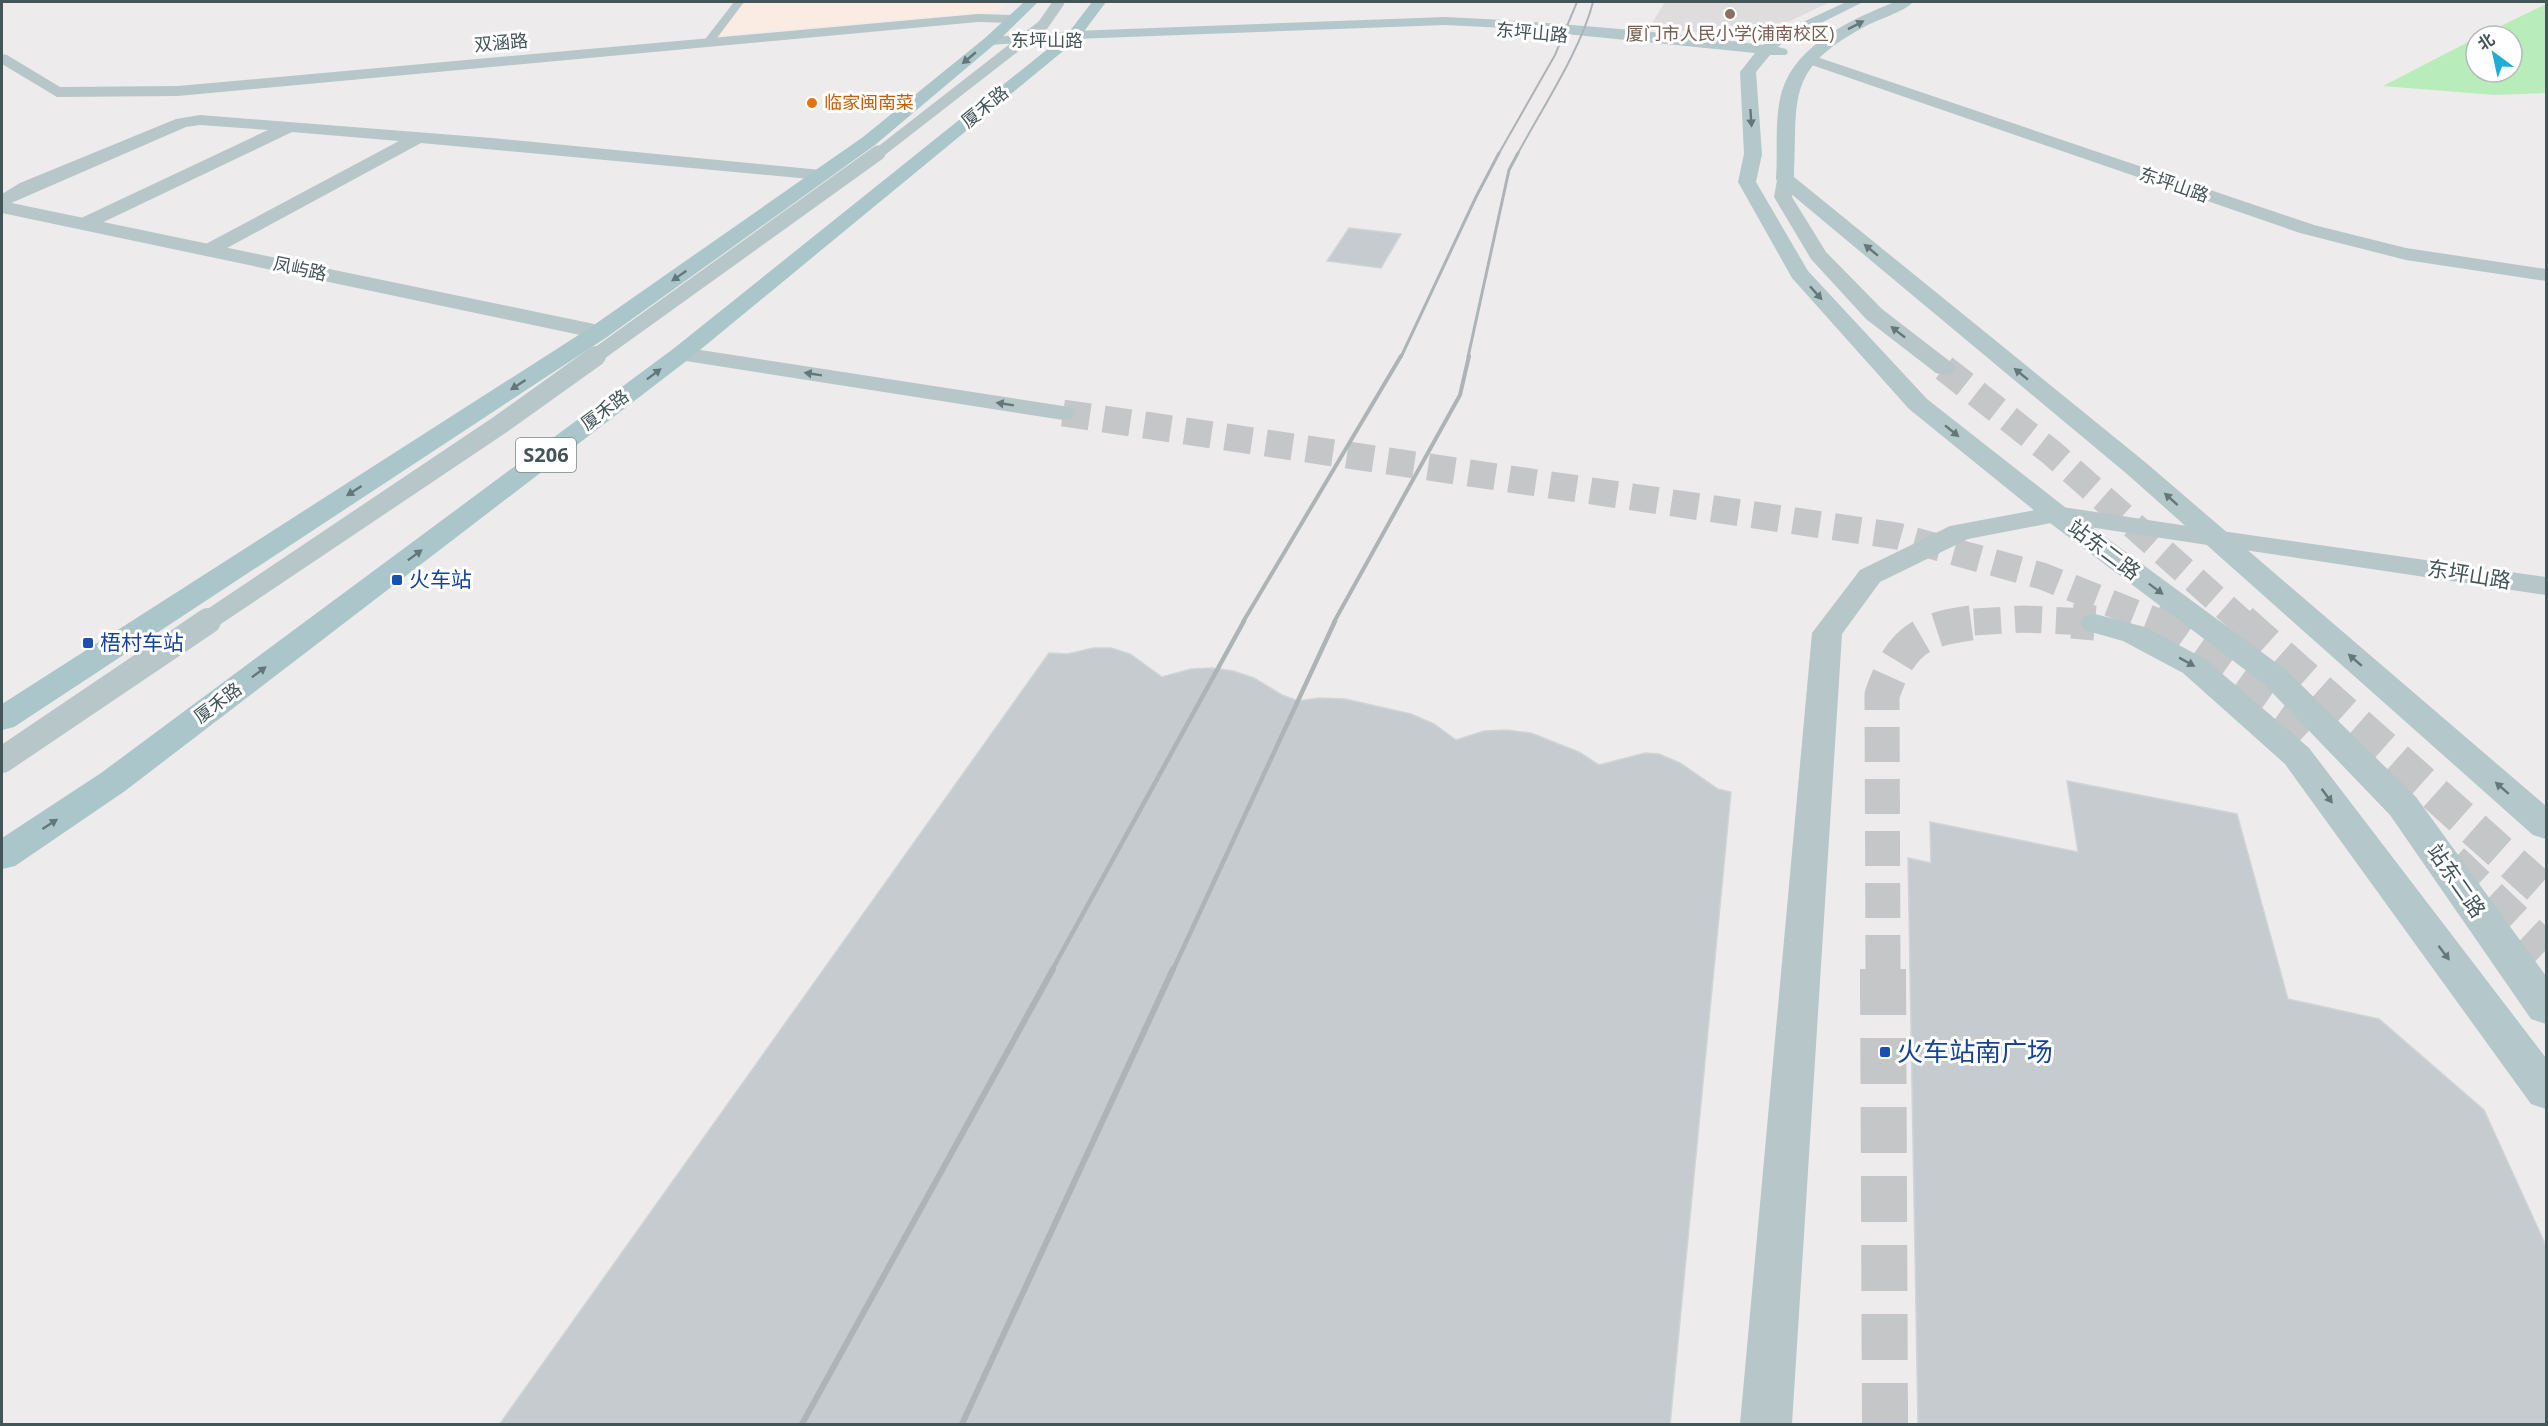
<svg xmlns="http://www.w3.org/2000/svg" width="2548" height="1426" viewBox="0 0 2548 1426" font-family="'Open Sans','Noto Sans SC',sans-serif">
	<rect width="100%" height="100%" fill="#eeebec"/>
	<path fill="#faebe3" d="M745 2H1009L999 11 717 36Z"/>
	<path fill="#dfdcde" d="M1665 2H1830L1788 22 1749 30 1706 33 1649 28Z"/>
	<path fill="#b9ecbb" d="M2546 4V93L2495 95 2383 86 2476 38V72H2512V36H2480Z"/>
	<path fill="#c5cbce" stroke="#cfd4d7" stroke-width="1.5" d="M1349 228 1401 234 1381 268 1327 261Z
		M1093 648H1111L1130 654 1162 677 1191 669 1212 668 1233 671 1254 678 1282 695 1298 701 1319 698 1345 699 1411 714 1434 724 1456 740 1484 731 1506 730 1531 733 1579 752 1599 765 1645 753 1659 754 1680 763 1718 789 1731 792 1670 1425H499L1049 653 1068 654Z
		M2067 781 2237 814 2288 999 2379 1019 2484 1110 2547 1248V1425H1918L1908 858 1931 863 1930 822 2078 852Z"/>
	<g fill="none" stroke-linecap="round" stroke-linejoin="round">
		<path stroke="#c4c6c7" stroke-width="27" stroke-dasharray="27 14" stroke-linecap="butt" d="M1944 368 2052 453 2242 622
			M1063 413 1897 536 2042 576 2158 622"/>
		<path stroke="#c4c6c7" stroke-width="35" stroke-dasharray="35 17" stroke-linecap="butt" d="M2154 621 2174 629 2294 713 2320 737
			M2241 621 2546 893
			M2452 861 2546 950"/>
		<path stroke="#c4c6c7" stroke-width="27" stroke-dasharray="27 14" stroke-linecap="butt" d="M1974 622 2024 619 2089 622"/>
		<path stroke="#c4c6c7" stroke-width="35" stroke-dasharray="35 17" stroke-linecap="butt" d="M2072 621 2095 623
			M1883 970 1882 695C1903 634 1926 628 1986 621"/>
		<path stroke="#c4c6c7" stroke-width="46" stroke-dasharray="46 23" stroke-linecap="butt" d="M1883 969 1885 1424"/>
		<path fill="#b7c6c8" fill-rule="evenodd" d="M734 2H744L711 46H703V42Z"/>
		<path fill="#b7c6c8" fill-rule="evenodd" d="M978 14 1013 15 1020 19 1013 23 978 22 178 96 57 97 2 64V54L7 55 60 87 178 86Z
			M200 115 492 138 821 170 827 171 830 175 827 179 821 180 421 143 216 254H202L199 250 202 246 399 141 292 132 91 228H77L74 224 77 220 268 130 200 125 186 127 2 207V194L20 183 176 119Z
			M2056 506 2214 530 2224 532 2228 538 2224 544 2214 546 2056 522 1968 539 1880 582 1842 634 1792 1424H1740L1812 633 1860 570 1950 526Z"/>
		<path fill="#b7c6c8" fill-rule="evenodd" d="M1811 55 2314 225 2406 248 2546 269V281L2406 260 2300 233 1806 63 1803 60Z
			M1785 173 1792 175 1794 179 1792 197 1826 252 1882 309 1952 363 1956 368 1952 373 1944 375 1936 373 1866 319 1811 259 1774 197 1778 175Z
			M2 201 599 325 607 327 610 332 607 337 599 339 2 213Z
			M681 347 1063 406 1072 408 1075 413 1072 418 1063 420 673 359 669 354 673 349Z
			M2214 530 2546 577V595L2204 544 2200 538 2204 532Z"/>
		<path fill="#b4c7ca" fill-rule="evenodd" d="M1846 2H1863L1783 42 1778 47 1786 49 1788 52 1786 55H1770L1756 72 1762 154 1756 182 1808 271 1927 399 2066 508 2286 670 2416 797 2546 976V1024L2531 1019 2390 815 2264 684 2046 520 1909 409 1792 278 1738 182 1744 154 1740 72 1755 53 1506 28 1445 25 1074 39 990 45 983 41 990 37 1074 31 1445 17C1551 22 1658 31 1763 45L1773 36Z
			M1895 2H1913C1904 12 1876 20 1864 27 1784 70 1798 99 1794 177L2145 462 2546 806V839L2533 835 2127 474 1778 183 1776 179C1778 151 1774 118 1782 91 1796 44 1854 18 1895 2Z
			M2095 614 2145 627 2205 659 2309 748 2546 1058V1109L2531 1104 2285 764 2183 673 2123 641 2084 630 2080 623 2084 616Z"/>
		<path fill="#abc6ca" fill-rule="evenodd" d="M1024 2H1038L995 44 875 145 607 337 14 727 2 730V704L591 327 863 137 985 38Z
			M1092 2H1106L1079 38 689 359 125 791 15 866 2 869V838L101 773 673 349 1069 32Z"/>
		<path stroke="#aeb4b6" stroke-width="2" d="M1498 155 1555 55 1577 2
			M1517 155C1541 110 1581 50 1593 2"/>
		<path stroke="#aeb4b6" stroke-width="3" d="M1401 357 1476 197 1499 153
			M1468 357 1509 170 1518 153"/>
		<path stroke="#aeb4b6" stroke-width="4" d="M1243 622 1401 356
			M1334 622 1460 395 1469 356"/>
		<path stroke="#aeb4b6" stroke-width="4.5" d="M1052 970 1244 621
			M1173 970 1335 621"/>
		<path stroke="#aeb4b6" stroke-width="6" d="M802 1424 1053 969
			M962 1424 1173 969"/>
		<path stroke="#b7c6c8" stroke-width="11" d="M876 155 1043 25 1059 2"/>
		<path stroke="#b7c6c8" stroke-width="15" d="M594 357 878 153"/>
		<path stroke="#b7c6c8" stroke-width="20" d="M206 622 501 424 596 356"/>
		<path stroke="#b7c6c8" stroke-width="26" d="M2 760 208 621"/>
	</g>
	<defs><path id="oneway-solid" d="M-6-.8H1V-3.2L6.5 0L1 3.2V.8H-6Z" transform="scale(1.5)"/></defs>
	<g fill="#66777a">
		<use href="#oneway-solid" transform="translate(1856 25) rotate(-27)"/>
		<use href="#oneway-solid" transform="translate(1751 118) rotate(86)"/>
		<use href="#oneway-solid" transform="translate(1871 250) rotate(-141)"/>
		<use href="#oneway-solid" transform="translate(1816 293) rotate(48)"/>
		<use href="#oneway-solid" transform="translate(1898 332) rotate(-142)"/>
		<use href="#oneway-solid" transform="translate(813 374) rotate(-171)"/>
		<use href="#oneway-solid" transform="translate(2021 374) rotate(-141)"/>
		<use href="#oneway-solid" transform="translate(1005 404) rotate(-171)"/>
		<use href="#oneway-solid" transform="translate(1952 431) rotate(39)"/>
		<use href="#oneway-solid" transform="translate(2171 499) rotate(-138)"/>
		<use href="#oneway-solid" transform="translate(2156 589) rotate(37)"/>
		<use href="#oneway-solid" transform="translate(2355 660) rotate(-139)"/>
		<use href="#oneway-solid" transform="translate(2187 662) rotate(29)"/>
		<use href="#oneway-solid" transform="translate(2502 788) rotate(-139)"/>
		<use href="#oneway-solid" transform="translate(2327 796) rotate(53)"/>
		<use href="#oneway-solid" transform="translate(2444 953) rotate(53)"/>
	</g>
	<g fill="#63777a">
		<use href="#oneway-solid" transform="translate(969 58) rotate(140)"/>
		<use href="#oneway-solid" transform="translate(679 276) rotate(145)"/>
		<use href="#oneway-solid" transform="translate(654 374) rotate(-37)"/>
		<use href="#oneway-solid" transform="translate(518 385) rotate(147)"/>
		<use href="#oneway-solid" transform="translate(354 491) rotate(147)"/>
		<use href="#oneway-solid" transform="translate(415 555) rotate(-37)"/>
		<use href="#oneway-solid" transform="translate(259 672) rotate(-37)"/>
		<use href="#oneway-solid" transform="translate(50 824) rotate(-33)"/>
	</g>
	<circle fill="#8d6e63" stroke="#fff" stroke-width="2" cx="1730" cy="14" r="6"/>
	<circle fill="#e8710a" stroke="#fff" stroke-width="2" cx="812" cy="103" r="6"/>
	<g fill="#1a4fb4" stroke="#fff" stroke-width="2">
		<rect x="391" y="574" width="12" height="12" rx="3"/>
		<rect x="82" y="637" width="12" height="12" rx="3"/>
		<rect x="1879" y="1046" width="12" height="12" rx="3"/>
	</g>
	<g text-anchor="middle" stroke-width="6" stroke-linejoin="round" paint-order="stroke">
		<g font-size="18" fill="#445558" stroke="#fff">
			<text transform="translate(1532 33) rotate(5)" y="6">东坪山路</text>
			<text x="1047" y="47">东坪山路</text>
			<text transform="translate(501 43) rotate(-5)" y="6">双涵路</text>
			<text transform="translate(985 107) rotate(-39)" y="6">厦禾路</text>
			<text transform="translate(2174 185) rotate(19)" y="6">东坪山路</text>
			<text transform="translate(300 269) rotate(12)" y="6">凤屿路</text>
			<text transform="translate(605 410) rotate(-37)" y="6">厦禾路</text>
			<text transform="translate(218 703) rotate(-37)" y="6">厦禾路</text>
		</g>
		<g font-size="18" fill="#785e54" stroke="#fff">
			<text x="1730" y="40">厦门市人民小学(浦南校区)</text>
		</g>
		<g font-size="18" fill="#c56008" stroke="#fff" text-anchor="start">
			<text x="824" y="109">临家闽南菜</text>
		</g>
		<rect fill="#fff" stroke="#7c888a" stroke-width="1.5" x="516" y="438" width="60" height="34" rx="4.5"/>
		<g font-size="20" font-weight="bold" fill="#445558">
			<text x="546" y="462">S206</text>
		</g>
		<g font-size="21" fill="#445558" stroke="#fff">
			<text transform="translate(2104 550) rotate(37)" y="7">站东二路</text>
			<text transform="translate(2469 575) rotate(9)" y="7">东坪山路</text>
			<text transform="translate(2456 881) rotate(55)" y="7">站东二路</text>
		</g>
		<g font-size="21" fill="#164399" stroke="#fff" text-anchor="start">
			<text x="409" y="587">火车站</text>
			<text x="100" y="650">梧村车站</text>
		</g>
		<g font-size="26" fill="#164399" stroke="#fff" text-anchor="start">
			<text x="1897" y="1061">火车站南广场</text>
		</g>
	</g>
	<rect width="2548" height="1426" fill="none" stroke="#445558" stroke-width="6"/>
	<g transform="translate(2494 54) rotate(327)"><circle r="28" fill="#ffffff" stroke="#b4bbbc" stroke-width="1.5"/>
	<path d="M0-4.5L10 22L0 15L-10 22Z" fill="#1eaed5"/>
	<text y="-9" font-size="16" font-weight="bold" text-anchor="middle" fill="#445558">北</text>
	</g>
</svg>
